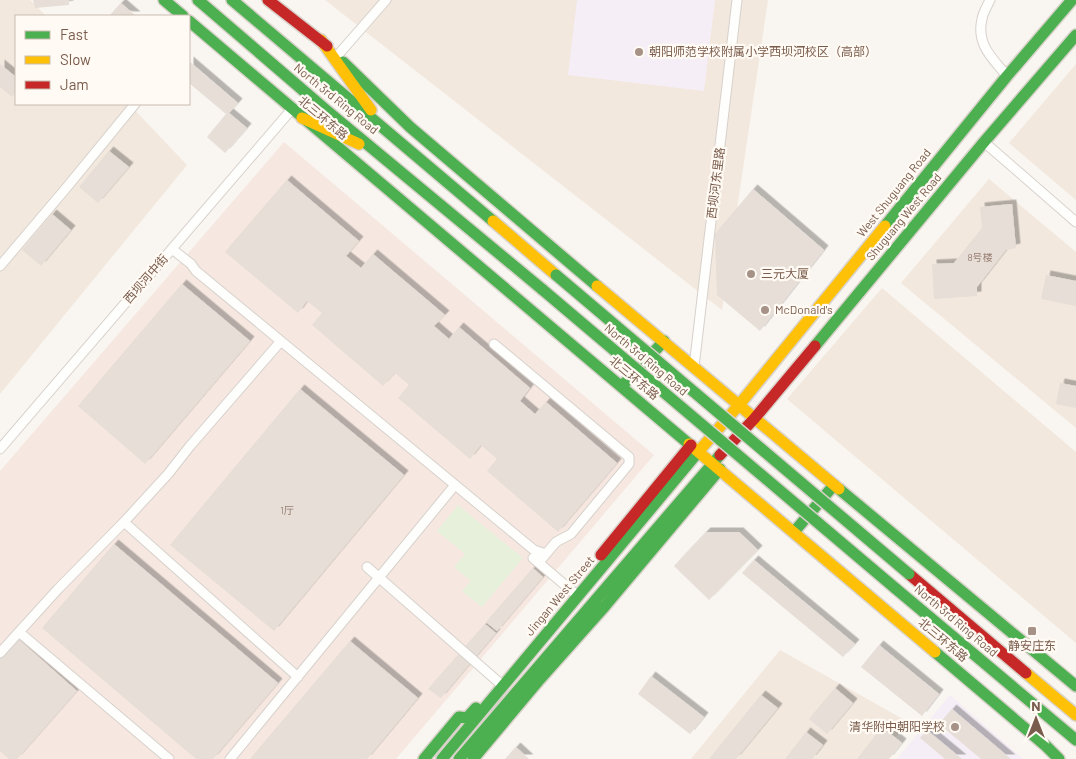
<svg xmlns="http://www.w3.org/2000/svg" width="1076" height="759" viewBox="0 0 1076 759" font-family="Barlow,'Noto Sans SC',sans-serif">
	<defs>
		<filter id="shadow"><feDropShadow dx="4.5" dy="-4.5" stdDeviation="0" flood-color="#0004"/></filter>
	</defs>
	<rect width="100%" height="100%" fill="#f9f5f0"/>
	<path fill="#f2e8de" d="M0 0H30L46 16H16V104H129L187 165 0 394Z
		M325 0H768L722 310Z
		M1076 64V200L1009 143Z
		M989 179 1076 252V428L901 283Z
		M882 288 1076 452V643L787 399Z
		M780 650 910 723 873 759H691Z"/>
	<path fill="#f6e8e1" d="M284 142 654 455 396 759H0V471Z"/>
	<path fill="#f6eef6" d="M577 0H715L704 91 568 75Z
		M950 695 1023 759H897Z"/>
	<path fill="#e7f0db" d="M458 505 523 558 482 607 462 591 471 581 454 567 465 554 437 531Z"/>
	<path fill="#e6ded7" filter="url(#shadow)" d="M33 0H69V5L35 8Z
		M121 3 136 16 110 15Z
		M189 61 238 103 229 113 247 128 225 153 207 137 226 114 189 83Z
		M0 64 16 77V92L12 97 0 87Z
		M109 151 129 167 98 203 79 187Z
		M287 180 359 241 346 256 361 268 373 254 445 315 434 326 449 339 459 327 530 388 520 401 535 414 546 402 617 463 558 532 487 471 497 459 481 445 470 459 398 398 409 385 395 373 383 386 312 325 322 313 307 301 298 313 225 252Z
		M753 189 824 250 760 331 717 295 715 234Z
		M1012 204 1016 248 1006 250 977 287V296L934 299 932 264 954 263 982 228 980 207Z
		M52 214 71 230 41 266 22 250Z
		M1046 275 1076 281V306L1041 299Z
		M182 284 250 341 145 464 78 406Z
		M1060 383 1076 386V408L1056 404Z
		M300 389 404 475 274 631 170 545Z
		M706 532H739L758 550 709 600 674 566Z
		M114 544 278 683 213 759H196L42 628Z
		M754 560 855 644 843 657 742 573Z
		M533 568 543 577 497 631 486 622Z
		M485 624 496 633 441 698 428 689Z
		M15 636 77 691 17 759H9L0 751V654Z
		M350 641 418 698 367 759H250Z
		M879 645 939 694 922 716 861 667Z
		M651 676 704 717 690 734 638 694Z
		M835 688 853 703 827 734 809 719Z
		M761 695 778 708 736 759H709Z
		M952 709 1011 759H981L939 724Z
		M882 727 902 743 889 759H857Z
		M927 730 962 759H945L920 738Z
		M806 732 823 745 812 759H785Z
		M516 747 529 759H505Z"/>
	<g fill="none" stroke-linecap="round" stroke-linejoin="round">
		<defs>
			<path id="street" d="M990 0C987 6 983 13 982 19 976 44 992 58 1007 76
				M337 56 386 0
				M984 142 1076 222
				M172 249 191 264 196 271 534 550 546 554
				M0 266 67 187 135 104
				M494 344 629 457V464L571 534 556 542 539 562
				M694 367 737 0
				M0 449 292 109
				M124 522 298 677
				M533 558 578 596
				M367 567 503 686
				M19 632 169 759
				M0 653 58 589 124 522 168 474 190 446 281 341
				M230 759 455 485"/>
			<path id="fast" d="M164 0 183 16
				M198 0 326 110 543 290
				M232 0 493 221
				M189 21 689 444
				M343 62 410 127 597 286
				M885 226 1007 76 1072 0
				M815 346 984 142 1076 35
				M622 386 664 341
				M839 489 1076 686
				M794 532 834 485
				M895 588 1076 740
				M935 652 1046 746 1059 759
				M424 759 459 717 467 718 476 708
				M442 759 699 451
				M459 759 720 455
				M473 759 540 679 605 606 720 469"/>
			<path id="slow" d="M321 40 371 110
				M302 118 359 144
				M493 221 556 275
				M597 286 839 489
				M689 444 935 652
				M699 451 739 405 885 226
				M1026 673 1076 715"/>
			<path id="jam" d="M268 0 327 46
				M720 455 754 419 815 346
				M601 555 691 445
				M909 574 1026 673"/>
		</defs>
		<use href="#street" stroke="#d7d1cb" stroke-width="11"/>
		<use href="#fast" stroke="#d9d2cb" stroke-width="14"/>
		<use href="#slow" stroke="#d9d2cb" stroke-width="14"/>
		<use href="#jam" stroke="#d9d2cb" stroke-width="14"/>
		<use href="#street" stroke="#fefefd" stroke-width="9"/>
		<use href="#fast" stroke="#4caf50" stroke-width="11"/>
		<use href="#slow" stroke="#ffc107" stroke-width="11"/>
		<use href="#jam" stroke="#c62828" stroke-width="11"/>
		<defs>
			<path id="fast-bridge" d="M556 275 909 574
				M543 290 895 588"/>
		</defs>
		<use href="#fast-bridge" stroke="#dad1cc" stroke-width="14" stroke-linecap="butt"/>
		<use href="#fast-bridge" stroke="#4caf50" stroke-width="11"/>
	</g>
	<g fill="#a69286" stroke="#fffaf3" stroke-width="2">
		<circle cx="639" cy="52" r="5"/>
		<circle cx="751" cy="274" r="5"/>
		<circle cx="765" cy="310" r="5"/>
		<rect x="1027" y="626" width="10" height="10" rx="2.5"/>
		<circle cx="955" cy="727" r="5"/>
	</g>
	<g text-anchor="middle" stroke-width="4.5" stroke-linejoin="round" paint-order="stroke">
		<g font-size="10" fill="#977e72">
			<text x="980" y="261">8号楼</text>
			<text x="287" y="514">1厅</text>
		</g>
		<g font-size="12" fill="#7a5c4d" stroke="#fffaf3" text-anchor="start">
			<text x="649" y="56">朝阳师范学校附属小学西坝河校区（高部）</text>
			<text x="761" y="278">三元大厦</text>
			<text x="775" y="314">McDonald's</text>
			<text x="1032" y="650" text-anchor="middle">静安庄东</text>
			<text x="945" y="731" text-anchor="end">清华附中朝阳学校</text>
		</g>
		<g font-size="12" fill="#7a5c4d" stroke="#fffaf3">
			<text transform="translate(336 99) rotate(39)" y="4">North 3rd Ring Road</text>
			<text transform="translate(323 118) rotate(40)" y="4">北三环东路</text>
			<text transform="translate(716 183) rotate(-83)" y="4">西坝河东里路</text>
			<text transform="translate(894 193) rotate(-51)" y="4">West Shuguang Road</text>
			<text transform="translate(904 217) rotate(-50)" y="4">Shuguang West Road</text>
			<text transform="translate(146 279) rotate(-49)" y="4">西坝河中街</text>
			<text transform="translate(646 360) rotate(40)" y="4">North 3rd Ring Road</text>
			<text transform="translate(634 378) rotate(40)" y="4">北三环东路</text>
			<text transform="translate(560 596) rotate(-50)" y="4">Jingan West Street</text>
			<text transform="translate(956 621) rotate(40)" y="4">North 3rd Ring Road</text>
			<text transform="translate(943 640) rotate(40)" y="4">北三环东路</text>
		</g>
	</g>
	<rect x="15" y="15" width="175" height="90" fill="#fffaf3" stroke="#cabbb1"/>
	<rect x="25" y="31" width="25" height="8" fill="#4caf50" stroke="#cabbb1"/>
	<text x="60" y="40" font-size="15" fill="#7a5c4d">Fast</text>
	<rect x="25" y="56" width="25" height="8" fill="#ffc107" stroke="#cabbb1"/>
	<text x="60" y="65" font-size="15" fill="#7a5c4d">Slow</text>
	<rect x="25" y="81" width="25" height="8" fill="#c62828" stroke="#cabbb1"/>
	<text x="60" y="90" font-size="15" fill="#7a5c4d">Jam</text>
	<g transform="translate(1036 719)" stroke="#fffaf3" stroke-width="4" paint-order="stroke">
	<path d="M0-4L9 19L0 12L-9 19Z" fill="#7a5c4d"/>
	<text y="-8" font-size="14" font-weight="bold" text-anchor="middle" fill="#7a5c4d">N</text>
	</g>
</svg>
